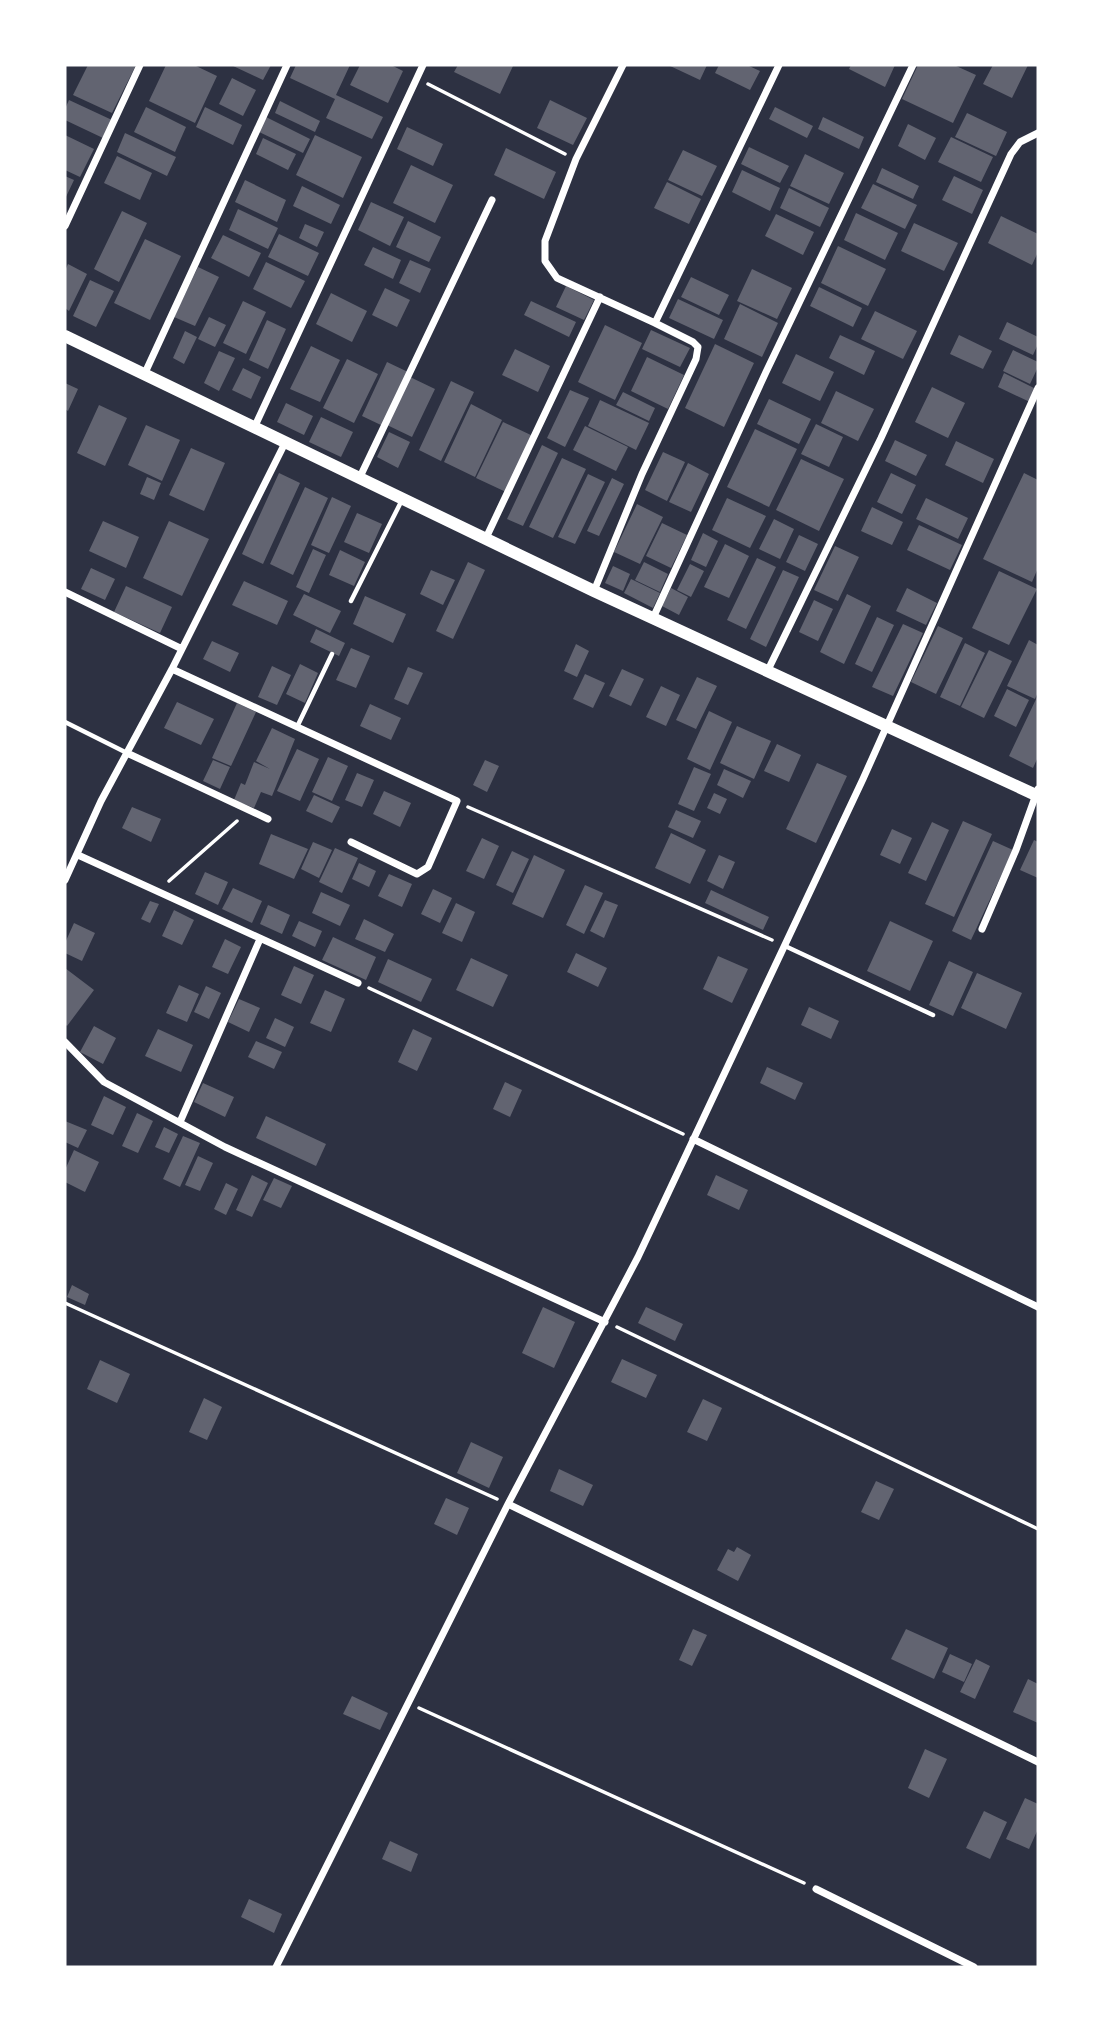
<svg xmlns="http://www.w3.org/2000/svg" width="1103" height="2032" viewBox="0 0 1103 2032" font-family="'Roboto Serif',serif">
	<rect width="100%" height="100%" fill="#2d3142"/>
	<path fill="#626471" d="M88 65H136L112 113 73 95Z
		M166 65H194L217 76 195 123 149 101Z
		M231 65H271L263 80Z
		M296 65H350L336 95 383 117 372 139 326 118 335 99 290 78Z
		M360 65H391L403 71 388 103 350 85Z
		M458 65H510L513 66 500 94 454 72Z
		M668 65H707L700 80Z
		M719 65H747L760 71 750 90 715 73Z
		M851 65H895L885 87 849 69Z
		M918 65H954L976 75 953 123 902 99Z
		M993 65H1028L1012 98 983 84Z
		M232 78 256 90 243 116 219 104Z
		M69 100 112 120 103 138 65 120V109Z
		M550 100 587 118 573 145 537 128Z
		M280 101 320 121 315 132 275 113Z
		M146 107 186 127 175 152 134 132Z
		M205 107 242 125 233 145 196 127Z
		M775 107 813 126 807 138 769 119Z
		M967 113 1007 132 996 156 955 137Z
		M264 116 310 139 303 153 257 131Z
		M823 117 864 137 859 149 818 129Z
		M908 124 936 138 925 160 898 146Z
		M407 127 443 144 433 166 397 149Z
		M125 133 176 157 167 176 117 152Z
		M65 135 94 149 80 177 65 170Z
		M315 135 362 157 343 198 296 175Z
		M951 137 993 157 981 182 938 162Z
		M263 138 296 154 288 170 256 154Z
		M749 147 789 166 780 183 741 164Z
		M506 148 556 172 544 199 494 175Z
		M683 150 717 166 702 196 668 180Z
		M805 154 844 173 829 204 790 186Z
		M117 156 152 173 140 200 104 183Z
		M411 165 453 185 435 223 393 203Z
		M882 168 919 186 913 199 876 182Z
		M742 170 780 188 770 211 732 192Z
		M65 176 74 180 65 199Z
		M954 176 983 190 972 214 942 200Z
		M245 180 286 200 277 222 235 202Z
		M667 182 701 199 689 224 654 208Z
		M873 184 917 205 905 229 861 208Z
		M302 186 340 205 331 224 293 206Z
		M789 188 829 208 820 227 780 208Z
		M371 202 404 217 390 246 358 230Z
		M238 209 278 228 268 249 229 230Z
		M122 211 147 223 119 282 94 269Z
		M856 213 898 233 885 260 844 240Z
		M776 214 814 232 803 255 765 236Z
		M1001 216 1038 234V252L1032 265 988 243Z
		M408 221 441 237 429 262 396 247Z
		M914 223 958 243 944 271 901 251Z
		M305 224 324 232 317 247 299 238Z
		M279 234 319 253 308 276 268 257Z
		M223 235 261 253 249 277 211 258Z
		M145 239 181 256 150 320 114 303Z
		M838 246 886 269 868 306 821 283Z
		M373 247 401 260 393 279 364 265Z
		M410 260 431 269 420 293 399 283Z
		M266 262 305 281 291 308 253 289Z
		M68 264 87 274 69 311 65 308V271Z
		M198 267 219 277 195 326 174 317Z
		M752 269 792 288 777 319 737 301Z
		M691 277 729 295 719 315 681 297Z
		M90 280 114 291 96 327 73 316Z
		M566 286 594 300 584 320 556 307Z
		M819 287 862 308 853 327 810 306Z
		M385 288 410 300 397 327 372 315Z
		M331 293 367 311 352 342 316 324Z
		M678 299 723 320 714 339 669 318Z
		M243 301 266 312 246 354 223 343Z
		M531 301 576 322 569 337 524 315Z
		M740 304 778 323 762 357 724 339Z
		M875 311 917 331 903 359 861 339Z
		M209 317 226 325 215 347 198 339Z
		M267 320 286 329 268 369 249 360Z
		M1007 322 1038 337V344L1033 355 999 339Z
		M605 325 642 343 615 400 578 382Z
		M651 330 690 348 680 367 642 349Z
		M185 331 197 337 184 364 173 358Z
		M840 335 875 351 864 375 829 358Z
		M959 335 992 351 983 369 950 354Z
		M715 344 754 363 724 427 685 408Z
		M311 346 340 360 320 402 290 389Z
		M515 349 550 366 538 392 502 375Z
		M1013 350 1038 362V367L1030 384 1003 371Z
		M219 351 235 358 219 391 204 383Z
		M796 354 834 372 820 401 782 383Z
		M647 357 684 375 668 409 631 391Z
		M347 359 378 374 354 423 323 408Z
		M387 362 408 372 383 426 362 416Z
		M243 368 261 377 251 399 232 390Z
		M1004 373 1036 389 1030 402 998 387Z
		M410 377 435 389 412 437 387 425Z
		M451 381 474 392 441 461 419 450Z
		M65 383 78 389 68 411 65 409Z
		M932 387 965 403 948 438 915 422Z
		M570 390 589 398 565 447 547 438Z
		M836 391 874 409 858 441 821 423Z
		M623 392 655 408 649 421 616 405Z
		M769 399 811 419 799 444 757 424Z
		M600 400 649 423 636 450 588 426Z
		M286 403 313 416 304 435 277 422Z
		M471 404 502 420 475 477 444 462Z
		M99 405 127 418 105 466 77 453Z
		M321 417 353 432 341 457 309 442Z
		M503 422 533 436 506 492 476 478Z
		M816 424 843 437 829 467 801 454Z
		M146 425 180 440 162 481 128 465Z
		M585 426 628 447 616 471 573 450Z
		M755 429 797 449 769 507 727 487Z
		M389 432 410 442 398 468 377 457Z
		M895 440 927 455 916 476 885 461Z
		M956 441 994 459 983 483 945 465Z
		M542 445 558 453 523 526 507 519Z
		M191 448 225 463 204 511 169 495Z
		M663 452 685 462 667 501 645 490Z
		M562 458 586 469 553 538 529 527Z
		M801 459 844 479 819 531 776 510Z
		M688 463 709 474 691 512 669 502Z
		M279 473 300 483 263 564 242 554Z
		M891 473 916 485 902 514 877 502Z
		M1024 473 1038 480V568L1032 582 983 559Z
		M588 474 605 482 575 544 558 537Z
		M147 477 161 483 154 500 140 494Z
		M612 478 624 484 599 536 587 531Z
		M305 487 328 498 293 575 270 564Z
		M332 497 351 506 329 553 311 545Z
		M727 498 766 516 750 548 712 530Z
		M926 498 968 518 958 539 916 519Z
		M637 504 663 517 640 564 614 552Z
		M872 507 903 522 892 545 861 531Z
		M357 513 382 524 369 553 344 542Z
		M774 519 794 529 780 559 759 549Z
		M103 521 139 537 126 568 89 551Z
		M169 521 209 539 182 596 143 578Z
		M662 523 687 535 671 568 646 556Z
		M919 525 962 545 950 570 907 550Z
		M703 533 718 541 706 567 691 560Z
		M799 535 818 544 805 571 786 562Z
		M725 544 749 556 729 598 704 587Z
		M835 546 859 557 838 601 814 590Z
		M313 549 326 555 309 593 296 587Z
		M340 550 365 562 354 586 329 575Z
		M757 558 776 567 746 629 727 620Z
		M468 562 485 570 453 639 436 631Z
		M644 562 668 574 660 592 635 580Z
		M690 564 704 571 691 597 677 590Z
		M613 566 630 574 623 591 605 583Z
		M91 568 115 579 105 600 81 589Z
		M431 570 455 580 443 605 420 594Z
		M783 570 799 577 766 647 750 639Z
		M999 571 1037 589 1009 645 972 628Z
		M631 579 660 593 653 608 624 593Z
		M244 581 288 601 277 625 232 605Z
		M126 586 172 607 160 633 114 612Z
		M671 588 688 597 679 615 662 606Z
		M907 588 937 603 926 625 896 611Z
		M304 594 341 611 330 633 293 615Z
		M847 594 871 606 844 664 820 652Z
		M365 596 406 614 393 643 353 624Z
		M814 600 833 609 818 641 799 632Z
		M877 617 894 625 872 672 855 664Z
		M903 624 923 633 893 696 872 687Z
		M938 626 963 638 936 694 911 682Z
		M316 629 345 643 339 656 310 642Z
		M1029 640 1038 645V692L1035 699 1007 686Z
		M212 641 239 653 230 672 203 659Z
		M965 643 985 653 960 706 940 697Z
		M576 644 589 651 577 677 564 671Z
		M351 648 370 656 356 688 336 680Z
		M989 650 1012 661 984 718 961 707Z
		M300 664 318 673 305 703 286 694Z
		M272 666 291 675 277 705 258 697Z
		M408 667 423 673 408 705 394 699Z
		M622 669 644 679 631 706 609 696Z
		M585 674 605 683 593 708 573 699Z
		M697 677 717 686 696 729 676 720Z
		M661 686 680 695 666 726 646 717Z
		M1007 689 1029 700 1016 727 994 716Z
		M1038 695V757L1033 768 1009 756Z
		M177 702 214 719 201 745 164 728Z
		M237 703 256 712 231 766 212 758Z
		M370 704 401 718 391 740 360 726Z
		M709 711 732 722 710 770 687 759Z
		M737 726 771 741 754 779 720 763Z
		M272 728 295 739 272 796 261 792 254 808 234 800 241 783 245 785 254 762 270 769 256 761Z
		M777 744 801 755 789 782 764 771Z
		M297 749 319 759 300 801 277 791Z
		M328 757 348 766 332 801 312 792Z
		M213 760 230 767 220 789 203 781Z
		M485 760 499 766 487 792 473 785Z
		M817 763 847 776 816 843 786 829Z
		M694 767 711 774 694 811 678 804Z
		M724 769 751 781 743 798 717 785Z
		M357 773 374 780 362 807 345 800Z
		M384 791 411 803 400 827 373 814Z
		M714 793 727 799 720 814 707 808Z
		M314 795 340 807 332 823 306 811Z
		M132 807 161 819 151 842 122 828Z
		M676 810 701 821 693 838 668 827Z
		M963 821 992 834 954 917 925 904Z
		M932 822 949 830 926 881 908 873Z
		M892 829 912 838 900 864 880 855Z
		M671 833 706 850 690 884 655 868Z
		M271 834 308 849 294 879 259 864Z
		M482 838 499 846 484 879 466 871Z
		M1034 840 1038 842V878L1020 870Z
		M993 841 1013 850 971 940 952 931Z
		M313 842 332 850 319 878 301 869Z
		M335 848 358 858 342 893 319 882Z
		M512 851 529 859 513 893 496 885Z
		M534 855 565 870 543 918 512 904Z
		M719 855 735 862 723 889 707 881Z
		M359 863 376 871 369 887 352 879Z
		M205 872 228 882 218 905 195 894Z
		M389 874 412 884 402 907 378 896Z
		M585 885 603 893 584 934 566 925Z
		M233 888 262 901 252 923 222 909Z
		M433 889 452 898 440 923 421 914Z
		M711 890 769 917 763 930 705 903Z
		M321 892 350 905 340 926 312 913Z
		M605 900 618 905 604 938 590 931Z
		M150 901 159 904 150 923 141 919Z
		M456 903 475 912 462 942 442 933Z
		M268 905 290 915 282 934 260 924Z
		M174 910 194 920 182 945 162 936Z
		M364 919 394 934 385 952 355 939Z
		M299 921 322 931 315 947 292 936Z
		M890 921 933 941 910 991 867 971Z
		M74 923 95 933 82 961 65 953V943Z
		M333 937 376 957 366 980 322 960Z
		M225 939 241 947 228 974 212 967Z
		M576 953 607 968 598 987 567 972Z
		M718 956 748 969 732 1003 703 989Z
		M471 958 508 975 493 1007 456 990Z
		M388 959 432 979 421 1002 378 982Z
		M949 961 973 972 953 1016 929 1005Z
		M294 966 314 975 301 1004 281 995Z
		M65 968 94 990 67 1026 65 1024Z
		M977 973 1022 993 1006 1029 961 1008Z
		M179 985 199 994 187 1022 166 1013Z
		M206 986 221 993 209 1019 194 1012Z
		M325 990 345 999 331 1032 310 1023Z
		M239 999 260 1008 249 1032 228 1022Z
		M809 1007 839 1021 831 1039 801 1025Z
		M275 1018 294 1027 285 1047 266 1038Z
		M94 1026 116 1038 103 1064 80 1052Z
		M158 1029 193 1045 181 1072 145 1056Z
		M413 1029 432 1038 417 1071 398 1062Z
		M256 1041 282 1052 274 1069 248 1057Z
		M767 1067 803 1083 795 1100 760 1083Z
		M505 1082 522 1090 510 1117 493 1109Z
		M203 1083 234 1097 225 1117 194 1102Z
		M104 1096 126 1107 113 1135 91 1125Z
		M137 1113 153 1121 138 1153 122 1146Z
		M266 1116 326 1144 316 1166 256 1138Z
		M65 1121 87 1130 78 1148 65 1142Z
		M164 1127 178 1134 169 1153 155 1147Z
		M183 1136 200 1143 180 1187 163 1179Z
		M74 1150 99 1162 85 1192 65 1182V1170Z
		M198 1156 213 1163 200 1191 185 1185Z
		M252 1175 268 1183 252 1217 236 1210Z
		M716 1175 748 1190 739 1210 707 1195Z
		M274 1178 292 1186 281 1208 263 1200Z
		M226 1183 238 1189 226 1215 214 1209Z
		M72 1285 89 1294 85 1305 67 1297Z
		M543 1307 575 1322 554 1368 522 1353Z
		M646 1307 683 1324 675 1341 638 1323Z
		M622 1359 657 1375 646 1398 611 1382Z
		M100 1360 130 1374 117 1403 87 1389Z
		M204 1398 222 1407 207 1440 189 1432Z
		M703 1399 722 1408 707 1441 687 1432Z
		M471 1442 503 1457 489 1488 457 1473Z
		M559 1469 593 1485 583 1506 550 1491Z
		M876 1481 894 1489 879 1520 861 1512Z
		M446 1498 469 1508 457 1535 434 1524Z
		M737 1547 751 1555 738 1581 717 1570 728 1549 734 1552Z
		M693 1629 707 1635 692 1666 679 1660Z
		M906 1629 948 1648 934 1679 891 1659Z
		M950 1654 972 1664 964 1682 942 1672Z
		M976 1659 990 1666 975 1699 960 1692Z
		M1028 1679 1038 1684V1723L1013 1712Z
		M352 1696 388 1713 380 1730 343 1714Z
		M925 1749 947 1759 929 1798 908 1788Z
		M1025 1798 1038 1804V1829L1029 1849 1006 1839Z
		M984 1811 1007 1822 990 1859 966 1848Z
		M390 1841 418 1854 411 1872 382 1859Z
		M249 1899 282 1914 274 1933 241 1917Z"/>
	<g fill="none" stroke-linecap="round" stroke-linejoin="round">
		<path stroke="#fff" stroke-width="3.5" d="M428 84 565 154
			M468 807 772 940
			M169 881 237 821
			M369 988 683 1134
			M65 1303 497 1499
			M617 1327 1038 1529
			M419 1708 804 1883"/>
		<path stroke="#fff" stroke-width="4.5" d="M351 601 402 500
			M65 722 127 753
			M297 727 332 654
			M785 946 933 1015"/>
		<path stroke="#fff" stroke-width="7" d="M623 65 576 159 545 241V261L557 278 655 323
			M65 226 140 65
			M144 375 287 65
			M254 428 423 65
			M359 479 492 200
			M486 538 600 297
			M594 591 642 474 696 359 698 347 693 342 655 323 779 65
			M65 592 182 649
			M653 618 766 372 913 65
			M172 669 457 801 428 867 417 874 351 842
			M767 672 881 438 1011 154 1020 142 1038 133
			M127 753 268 819
			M78 855 358 983
			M65 880 101 801 172 669 285 443
			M982 929 1016 850 1038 789
			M65 1042 104 1082 225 1147 605 1322
			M180 1122 260 939
			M693 1139 1038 1307
			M508 1504 1038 1762
			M816 1889 974 1967
			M276 1967 508 1504 638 1257 863 779 1038 388"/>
		<path stroke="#fff" stroke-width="12" d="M65 336 594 591 1038 796"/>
	</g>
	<rect width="1103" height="2032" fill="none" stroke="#ffffff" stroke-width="133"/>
</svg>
